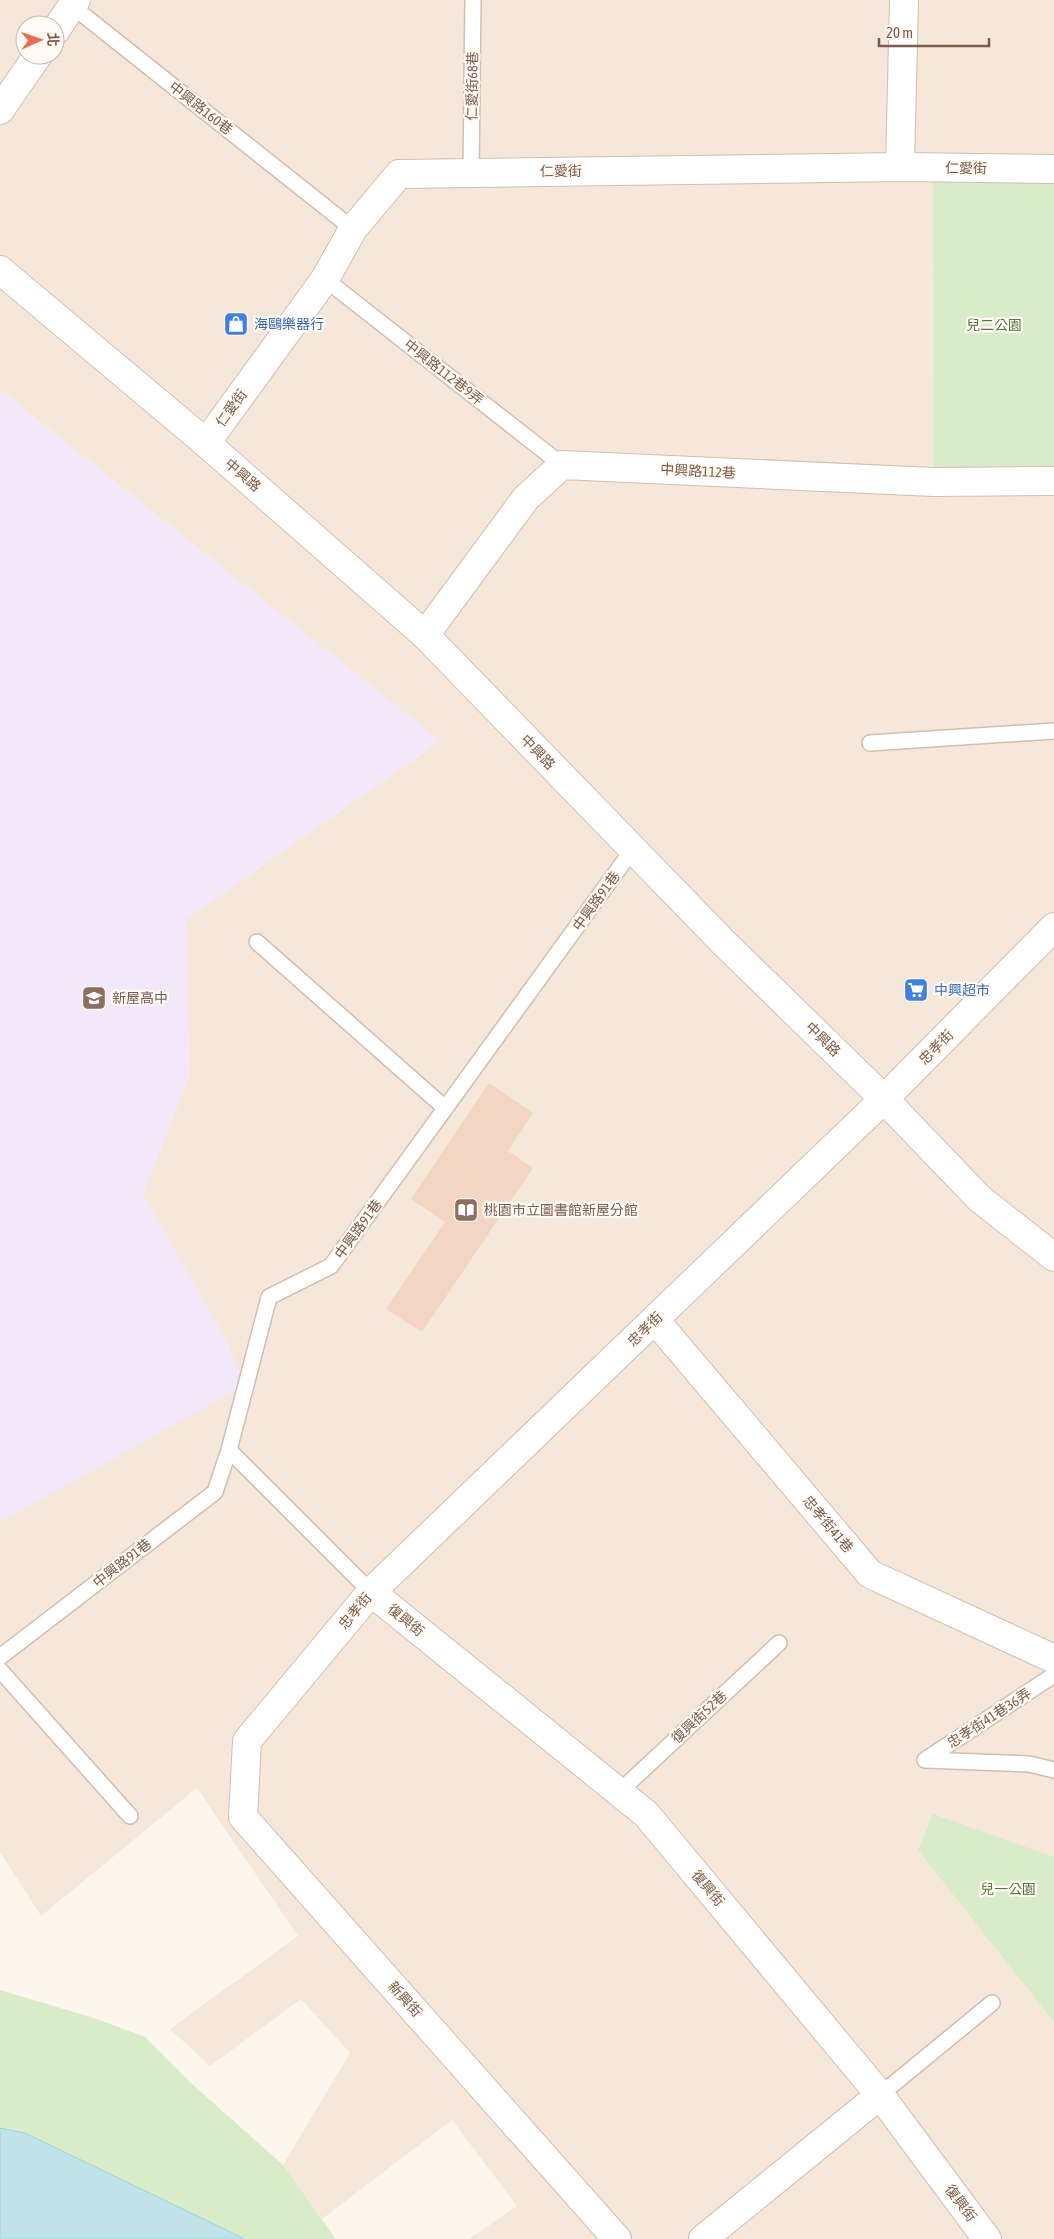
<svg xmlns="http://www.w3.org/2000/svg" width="1054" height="2239" viewBox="0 0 1054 2239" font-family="'Asap Condensed','Noto Sans TC',sans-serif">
	<rect width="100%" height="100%" fill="#fdf6ec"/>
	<path fill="#f5e8da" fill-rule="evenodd" d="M0 0H1054V2239H469L517 2206 452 2120 322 2219 283 2165 350 2053 301 1999 210 2066 170 2029 298 1936 197 1788 41 1916 0 1852V1522L244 1385 227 1342 143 1194 189 1076 186 919 440 741 0 390ZM25 25H55V55H25Z"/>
	<path fill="#f3e8fa" d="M0 390 440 741 186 919 189 1076 143 1194 227 1342 245 1385 0 1522Z"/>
	<path fill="#d8ecc9" d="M933 167 1054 169V481L934 482Z
		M933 1814 1054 1857V2022L918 1850Z
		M0 1990 94 2018 145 2037 191 2083 283 2165 336 2239H0Z"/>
	<path fill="#bfe3e8" stroke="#a5d3da" d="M0 2128 25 2133 245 2239H0Z"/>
	<path fill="#f3d5c3" d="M489 1083 533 1113 508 1151 533 1168 422 1332 386 1309 445 1222 411 1199Z"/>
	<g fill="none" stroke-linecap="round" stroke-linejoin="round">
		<defs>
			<path id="lane" d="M72 6 353 229
				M471 172 473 0
				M325 279 562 465
				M870 743 1054 731
				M257 942 445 1108
				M229 1450 371 1592
				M0 1657 215 1492 229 1450 269 1297 331 1266 633 849
				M0 1670 130 1816
				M925 1760 1054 1675
				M925 1760 1029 1764 1054 1770
				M619 1792 779 1643
				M880 2095 992 2003"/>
			<path id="street" d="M55 31 76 0
				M0 110 38 55
				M900 167 904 0
				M206 443 325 279 353 229 399 174 900 167 1054 169
				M425 635 526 498 562 465 934 482 1054 481
				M655 1320 870 1574 1054 1659
				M371 1592 646 1814 880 2095 987 2239
				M617 2239 243 1817 247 1741 371 1592 884 1099 1054 927
				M703 2239 880 2095"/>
			<path id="secondary" d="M0 270 206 443 425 635 723 942 884 1099 980 1199 1054 1257"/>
		</defs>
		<use href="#lane" stroke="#d1beb0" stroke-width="18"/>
		<use href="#street" stroke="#d1beb0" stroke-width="30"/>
		<use href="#secondary" stroke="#d6c0b0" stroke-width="30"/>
		<use href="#lane" stroke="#fff" stroke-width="15"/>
		<use href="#street" stroke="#fff" stroke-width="28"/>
		<use href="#secondary" stroke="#fff" stroke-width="28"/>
	</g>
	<defs>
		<symbol id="shop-square" viewBox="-11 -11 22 22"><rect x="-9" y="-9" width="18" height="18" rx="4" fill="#3f7fe0" stroke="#fffaf3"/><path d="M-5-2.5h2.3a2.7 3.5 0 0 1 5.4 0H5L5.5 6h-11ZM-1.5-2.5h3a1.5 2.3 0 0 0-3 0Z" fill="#fff"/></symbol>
		<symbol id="supermarket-square" viewBox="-11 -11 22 22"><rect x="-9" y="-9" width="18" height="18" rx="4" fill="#3f7fe0" stroke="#fffaf3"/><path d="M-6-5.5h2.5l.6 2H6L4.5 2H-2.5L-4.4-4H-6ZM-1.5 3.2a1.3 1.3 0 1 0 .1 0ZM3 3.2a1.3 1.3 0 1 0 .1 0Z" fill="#fff"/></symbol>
		<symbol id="school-square" viewBox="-11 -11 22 22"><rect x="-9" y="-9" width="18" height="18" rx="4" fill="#8d6e63" stroke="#fffaf3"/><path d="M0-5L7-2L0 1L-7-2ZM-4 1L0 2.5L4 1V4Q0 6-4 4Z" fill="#fff"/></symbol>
		<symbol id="library-square" viewBox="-11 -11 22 22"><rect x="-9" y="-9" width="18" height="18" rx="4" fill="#8d6e63" stroke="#fffaf3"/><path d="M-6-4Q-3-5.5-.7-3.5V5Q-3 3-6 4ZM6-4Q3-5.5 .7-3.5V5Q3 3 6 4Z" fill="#fff"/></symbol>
	</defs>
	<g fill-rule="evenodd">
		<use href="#shop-square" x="222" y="310" width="28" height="28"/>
		<use href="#supermarket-square" x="902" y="976" width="28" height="28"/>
		<use href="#school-square" x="80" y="984" width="28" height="28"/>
		<use href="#library-square" x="452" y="1196" width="28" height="28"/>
	</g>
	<g text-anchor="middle" stroke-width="4.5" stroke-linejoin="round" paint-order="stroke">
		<g font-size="14" fill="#7a5c4d" stroke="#fffaf3">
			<text transform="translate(472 86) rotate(-89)" y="5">仁愛街68巷</text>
			<text transform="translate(201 108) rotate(38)" y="5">中興路160巷</text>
			<text transform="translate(966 168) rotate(1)" y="5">仁愛街</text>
			<text transform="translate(561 171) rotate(-1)" y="5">仁愛街</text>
			<text transform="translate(444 372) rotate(38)" y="5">中興路112巷9弄</text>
			<text transform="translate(231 408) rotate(-54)" y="5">仁愛街</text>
			<text transform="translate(698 471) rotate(3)" y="5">中興路112巷</text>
			<text transform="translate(243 475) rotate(41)" y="5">中興路</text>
			<text transform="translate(538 752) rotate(46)" y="5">中興路</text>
			<text transform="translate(596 901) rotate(-54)" y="5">中興路91巷</text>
			<text transform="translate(823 1039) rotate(44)" y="5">中興路</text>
			<text transform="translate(936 1047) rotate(-45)" y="5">忠孝街</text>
			<text transform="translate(358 1229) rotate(-54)" y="5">中興路91巷</text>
			<text transform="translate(645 1329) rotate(-44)" y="5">忠孝街</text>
			<text transform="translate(828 1524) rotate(50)" y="5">忠孝街41巷</text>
			<text transform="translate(122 1563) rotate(-38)" y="5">中興路91巷</text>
			<text transform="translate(355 1611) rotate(-50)" y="5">忠孝街</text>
			<text transform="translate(406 1620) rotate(39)" y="5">復興街</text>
			<text transform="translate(699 1717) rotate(-43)" y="5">復興街52巷</text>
			<text transform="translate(989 1718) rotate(-33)" y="5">忠孝街41巷36弄</text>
			<text transform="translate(708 1888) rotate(50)" y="5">復興街</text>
			<text transform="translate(405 1999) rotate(48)" y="5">新興街</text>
			<text transform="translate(961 2203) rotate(53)" y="5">復興街</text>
		</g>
		<g font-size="14" fill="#366cbe" stroke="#fffaf3" text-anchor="start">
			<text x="254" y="329">海鷗樂器行</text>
			<text x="934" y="995">中興超市</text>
		</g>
		<g font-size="14" fill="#537a41" stroke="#fffaf3">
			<text x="994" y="330">兒二公園</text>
			<text x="1008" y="1894">兒一公園</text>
		</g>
		<g font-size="14" fill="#785e54" stroke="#fffaf3" text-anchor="start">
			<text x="112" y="1003">新屋高中</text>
			<text x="484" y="1215">桃園市立圖書館新屋分館</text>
		</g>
	</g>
	<g transform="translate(40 40) rotate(88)"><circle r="24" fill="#fffaf3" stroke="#cabbb1"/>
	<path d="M0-4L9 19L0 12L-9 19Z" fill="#e76f51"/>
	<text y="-8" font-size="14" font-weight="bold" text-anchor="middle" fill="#7a5c4d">北</text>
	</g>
	<path d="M879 38v8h110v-8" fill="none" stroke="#7a5c4d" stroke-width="2.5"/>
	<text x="886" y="38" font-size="15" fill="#7a5c4d" stroke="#fffaf3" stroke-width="4" paint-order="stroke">20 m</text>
</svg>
